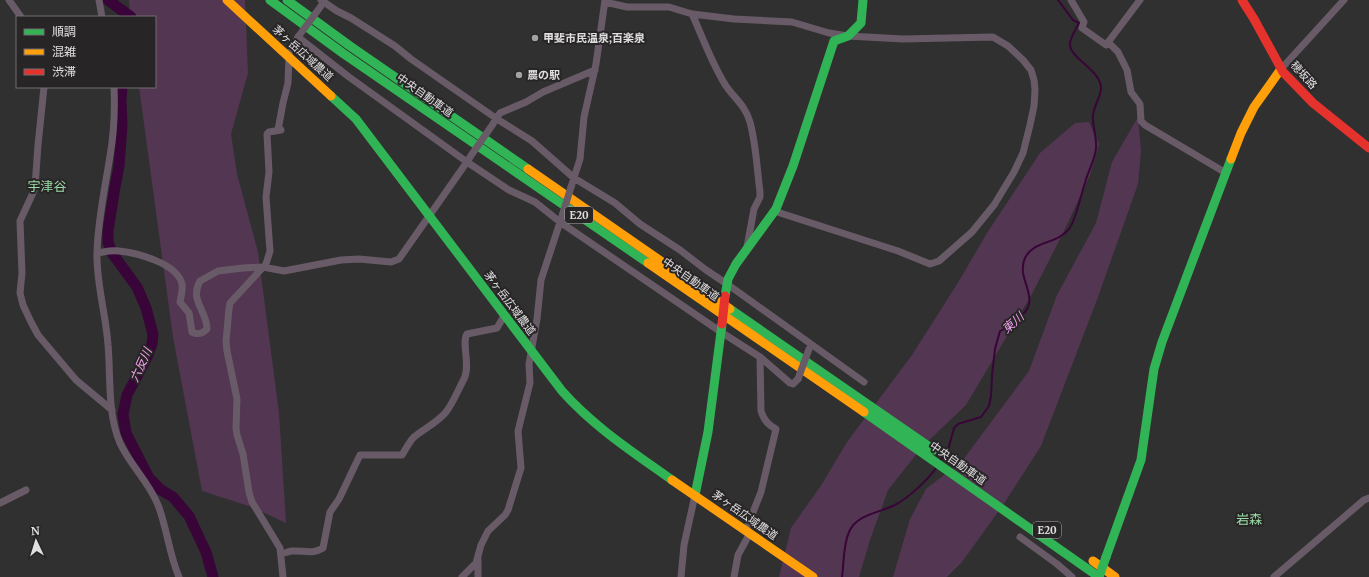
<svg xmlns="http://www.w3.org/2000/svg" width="1369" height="577" viewBox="0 0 1369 577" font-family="Merriweather,'Noto Sans JP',serif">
	<rect width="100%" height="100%" fill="#303030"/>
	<path fill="#533652" d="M129 0H245L248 73 231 134 237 174 258 252 279 413 286 523 252 507 202 491 173 337 139 87H155V17H130Z
		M1138 117 1141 151 1138 184 1098 297 1041 446 1003 505 962 562 947 577H893L910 519 926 489 963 460 1029 371 1057 295 1096 223 1112 162Z
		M1089 122 1099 144 1090 175 1065 229 1032 294 966 405 923 446 888 490 870 540 859 577H779L791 528 822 484 847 442 912 355 959 281 987 233 1040 153 1075 123Z"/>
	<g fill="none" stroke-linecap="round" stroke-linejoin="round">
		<path stroke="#390538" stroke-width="2" d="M941 459 948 450 954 428 958 424 981 417 989 406 991 396 992 375 995 349 1000 331C1005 330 1007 325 1012 322 1049 302 1014 282 1025 258 1034 240 1056 245 1069 229 1076 220 1081 194 1085 183 1088 171 1095 160 1096 148 1097 137 1092 126 1093 115 1094 106 1100 98 1101 89 1102 70 1068 58 1070 43 1071 36 1076 29 1079 23L1073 20 1058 0
			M842 577C844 563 843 545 849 532 857 514 879 513 895 505 908 498 928 480 936 468"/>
		<path stroke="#390538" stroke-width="11" d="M108 0 131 17
			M122 87 121 102 122 125 119 166 115 187 108 230V242L112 253 137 287 146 308 153 334 152 344 147 357 127 395 123 414 126 433 149 478 161 490 173 497 189 516 206 552 213 577"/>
		<path stroke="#685b67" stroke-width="7" d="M9 0 21 17
			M99 0 102 17
			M321 0 337 11 351 18 395 46 411 59 497 119 532 141 574 178 615 203 640 224 680 250 706 270 727 284 864 382
			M1071 0 1084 22 1082 28 1106 45 1140 0
			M605 2 627 7H669L692 14 734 19 792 22 829 33 848 36 903 39 993 37 1008 46 1023 60 1031 70 1034 80 1035 90 1034 106 1030 125 1023 153 1014 172 994 205 972 232 939 261 930 264 898 251 774 211
			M692 14C703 38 712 64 726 86 735 99 745 105 750 122 756 144 757 169 760 192V197L754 209 747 247
			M1108 42 1118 52 1127 70 1131 92 1140 104 1141 121 1145 125 1226 173
			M287 55 295 45 298 37 349 77 467 162 509 190 535 202 560 222 721 332 760 357 790 383 793 384 798 379
			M1281 69 1344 0
			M44 87 38 145 35 187 32 195 20 221 22 273 20 293 23 305 31 322 38 335 76 380 112 410
			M114 87C115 110 114 133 110 156 105 188 98 219 97 252 96 283 106 314 108 345 111 377 107 413 120 443 130 465 149 482 158 505 167 528 169 554 179 577
			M494 122 500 113 526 102 543 92 595 70
			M278 130 283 103 288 83 289 57
			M281 130 269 132 267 134 269 172 266 197 270 251 266 264 230 303 229 309 226 341 227 351 237 399 236 428 237 435 243 454 249 492 252 502 280 548 283 577
			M571 187 580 159 584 117 596 64 605 0
			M97 253C104 252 112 250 119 251 137 253 177 263 182 284 183 291 181 296 180 302L189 313 192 332C198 335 202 334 207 329 207 310 189 301 200 281L218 271 243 268 263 267 284 271 341 260 359 259 391 262 399 259 469 159
			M0 503 26 490
			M746 530 761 492 776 429C767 424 764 420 761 411L760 357
			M1020 537 1057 564 1072 577
			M281 554C284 553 288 552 291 551 303 550 312 555 323 548L330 512 339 499 360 455H402C406 449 409 442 414 437 424 429 438 422 446 412 453 403 458 390 464 379 471 365 461 343 467 334L497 328 504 316
			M462 577 476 563 481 545 488 531 505 515 508 510 521 468 518 431 530 383 529 364 537 319 541 280 563 213
			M478 577V559
			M681 577 684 545 695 495
			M734 577 738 555 750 533
			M1274 577 1364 500 1369 498"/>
		<path stroke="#30b455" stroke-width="9" d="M270 0 344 54 648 263
			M287 0 350 46 528 169
			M331 96 356 119 562 391C594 427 633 452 672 480
			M725 296 728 279 736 264 776 209 793 166 834 41 848 36 861 23 863 0
			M730 309 934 450
			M864 412 1099 577
			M695 495 708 432 722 324
			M1106 557 1141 460 1154 369 1162 342 1231 159"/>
		<path stroke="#ff9f0a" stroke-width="9" d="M227 0 331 96
			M1231 159 1241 133 1254 107 1281 69
			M528 169 730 309
			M648 263 864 412
			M672 480 813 577
			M1093 561 1115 577"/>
		<path stroke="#e5322d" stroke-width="9" d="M1242 0 1254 19 1283 72 1313 103 1369 148"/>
		<path stroke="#685b67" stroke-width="7" d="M298 37 321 6
			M470 157 493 124
			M563 213 571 187
			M798 379 809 349"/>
		<path stroke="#30b455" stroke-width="9" d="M1099 577 1106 557"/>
		<path stroke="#e5322d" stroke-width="9" d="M722 324 725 296"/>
	</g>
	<g fill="#a2a2a2" stroke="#282527" stroke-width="1.5">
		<circle cx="535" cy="38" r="4"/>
		<circle cx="519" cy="75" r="4"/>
	</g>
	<g text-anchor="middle" stroke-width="4" stroke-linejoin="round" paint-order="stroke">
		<g fill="#282527" stroke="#a9a7a8" stroke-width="1">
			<rect x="565" y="207" width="28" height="16" rx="3"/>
			<rect x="1033" y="522" width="28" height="16" rx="3"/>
		</g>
		<g font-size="10" font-weight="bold" fill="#e0dfe0">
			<text x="579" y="219">E20</text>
			<text x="1047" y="534">E20</text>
		</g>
		<g font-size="11" font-weight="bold" fill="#e0dfe0" stroke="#282527" text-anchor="start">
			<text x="543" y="42">甲斐市民温泉;百楽泉</text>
			<text x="527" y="79">農の駅</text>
		</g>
		<g font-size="11" fill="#e0dfe0" stroke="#282527">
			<text transform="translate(303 53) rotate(42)" y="4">茅ヶ岳広域農道</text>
			<text transform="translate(1304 75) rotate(48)" y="4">穂坂路</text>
			<text transform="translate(425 95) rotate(35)" y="4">中央自動車道</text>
			<text transform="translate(691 279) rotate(35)" y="4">中央自動車道</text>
			<text transform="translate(510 303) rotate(53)" y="4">茅ヶ岳広域農道</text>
			<text transform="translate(958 463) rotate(35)" y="4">中央自動車道</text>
			<text transform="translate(745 515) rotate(35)" y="4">茅ヶ岳広域農道</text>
		</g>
		<g font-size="12" font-style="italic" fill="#f6a3f1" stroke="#282527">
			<text transform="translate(1013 323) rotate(-42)" y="4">東川</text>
			<text transform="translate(141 365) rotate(-66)" y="4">六反川</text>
		</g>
		<g font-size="13" fill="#9adba5" stroke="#282527">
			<text x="47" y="191">宇津谷</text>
			<text x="1249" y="524">岩森</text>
		</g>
	</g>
	<rect x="16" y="16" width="140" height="72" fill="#282527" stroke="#726f71"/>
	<rect x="24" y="29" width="20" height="6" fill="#30b455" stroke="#726f71"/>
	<text x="52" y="36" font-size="12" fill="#e0dfe0">順調</text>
	<rect x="24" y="49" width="20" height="6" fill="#ff9f0a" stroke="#726f71"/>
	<text x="52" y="56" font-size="12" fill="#e0dfe0">混雑</text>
	<rect x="24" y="69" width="20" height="6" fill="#e5322d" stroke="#726f71"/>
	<text x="52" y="76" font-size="12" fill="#e0dfe0">渋滞</text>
	<g transform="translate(36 541) rotate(356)" stroke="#282527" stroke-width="3" paint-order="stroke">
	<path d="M0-3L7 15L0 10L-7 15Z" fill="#e0dfe0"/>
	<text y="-6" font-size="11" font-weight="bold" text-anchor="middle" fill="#e0dfe0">N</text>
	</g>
</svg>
